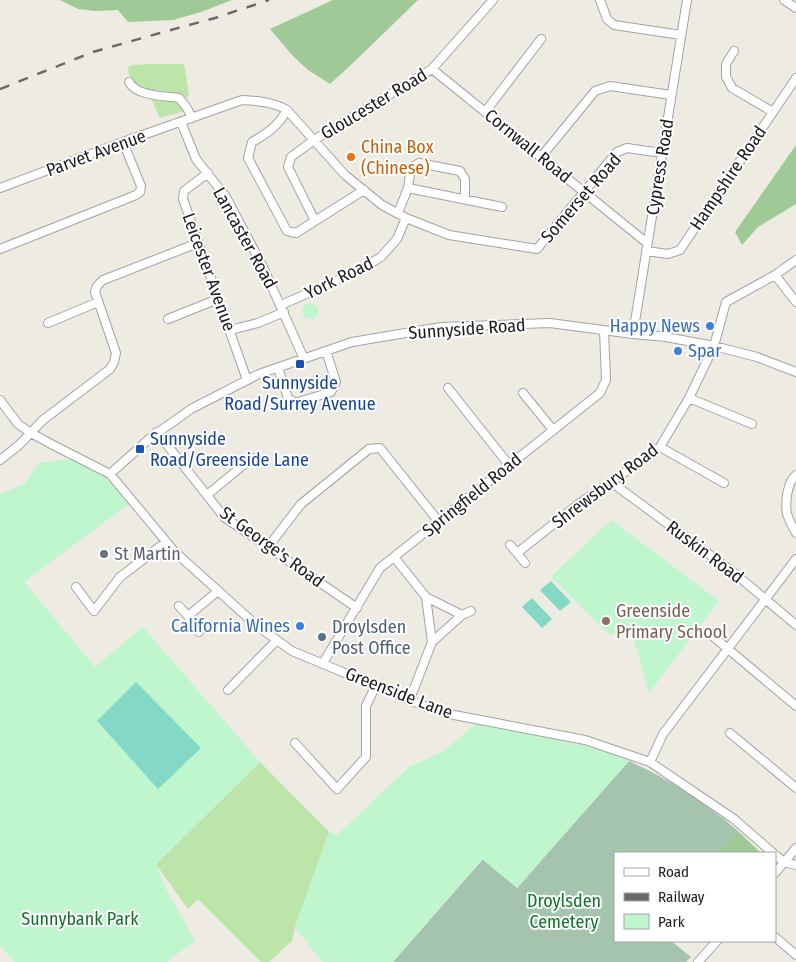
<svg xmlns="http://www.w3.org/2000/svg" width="796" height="962" viewBox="0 0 796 962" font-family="'Fira Sans Condensed',sans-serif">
	<rect width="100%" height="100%" fill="#edebe2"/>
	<path fill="#bde5a9" d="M153 64H184L189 95 187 98C178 94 169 92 159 90 154 90 148 91 143 89 134 87 128 76 128 67L132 65Z
		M150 96 177 100 185 111 160 118Z
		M260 762 329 832 295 927 292 941 269 962H261L198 899 188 909 156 864Z"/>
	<path fill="#9fca98" d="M60 0H232L201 12 173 20 128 22 118 10 95 11 78 9Z
		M333 0H418L353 63 330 84 308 70 292 55 270 29Z
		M796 145V204L758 227 742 245 735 232Z
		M721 817 739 832 761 853H690Z"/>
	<path fill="#a4c4ae" d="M629 761C671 780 704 802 739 832L719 853H615V941H671L691 957 686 962H393L483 859 517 888Z"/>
	<path fill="#bff6cd" d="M302 311a8 8 0 1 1 16 0a8 8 0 1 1-16 0Z
		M72 459 105 477 130 503 24 582 95 667 143 627 260 762 156 864 166 889 195 941 170 959 168 962H14L0 946V494L25 484 38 463Z
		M611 520 719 601 649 693 631 629 610 635 551 577Z
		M476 724 557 739 594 748 629 761 517 888 482 859 393 962H322L295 927 329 832 337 835 409 767 444 751Z"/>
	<path fill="#83d9c6" d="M551 581 571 602 560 611 540 590Z
		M532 598 552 619 542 628 522 607Z
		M136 682 201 748 158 789 97 721Z"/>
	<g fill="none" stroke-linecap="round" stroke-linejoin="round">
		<defs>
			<path id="minor" d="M600 0 607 19 614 25 681 35
				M784 0 796 8
				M734 51 726 64V77L732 88 773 112
				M432 69 647 243
				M129 82C136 96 165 96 179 98L187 108 192 118
				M287 110C278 126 268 133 252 142L248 158 287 231 296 233 364 190
				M485 112 541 39
				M181 122 196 159 226 197 263 267 304 359
				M541 157 595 91 610 86 671 95
				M208 173 184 191 183 199 247 380
				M0 188 123 142 242 100C259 101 273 102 287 110L345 175 382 205 406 218 449 235 537 249 617 152 627 148 662 153
				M408 188 502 207
				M398 213 408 188 411 168 419 163 460 171 465 179V199
				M315 221 288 167 291 157 314 140 432 69 493 0
				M0 249 136 195 140 192 141 186 123 142
				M646 251 668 254 680 250 796 78
				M775 275 796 302
				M281 305 356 272 381 257 397 239 406 218
				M168 319 218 299
				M48 323 98 302
				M230 330 258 323 284 312
				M633 334 687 0
				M278 368 288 398 295 403 331 392 336 382 326 351
				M448 388 509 465
				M523 393 553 430
				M689 398 752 424
				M0 400 18 424 31 433 53 445 110 474 174 551 256 625 292 651 424 706 454 715 585 740 650 762 734 819 773 853
				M157 432 224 517 357 608
				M660 447 724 483
				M0 460 19 445 43 420 110 369 114 362 116 353 95 292 97 286 103 280 198 243
				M110 474 149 439 191 409 259 374 352 342 441 327 550 323 633 334 666 337 714 346 757 357 796 372
				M796 475C787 483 785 502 787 514 789 520 793 528 796 533
				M611 482 733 572 796 625
				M207 495 252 458
				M510 545 517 553 580 503 611 482 660 447 689 398 714 346 726 302 775 275 796 260
				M268 547 301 504 369 449 380 448 439 522
				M517 553 525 563
				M394 557 426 597 462 615
				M76 587 94 611 120 577 166 542
				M426 597 432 642
				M179 606 188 616 199 632
				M188 616 218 591
				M709 633 796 706
				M323 663 380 568 600 393 606 380 604 330
				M228 690 277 640
				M410 699 432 642 462 615 471 611
				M730 733 796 788
				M295 743 337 789 366 757V706L376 685
				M650 762 663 734 796 559
				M775 855 784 862 796 865
				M775 873 796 848
				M775 937 796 955
				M698 962 717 941"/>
		</defs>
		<use href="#minor" stroke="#a3a3a3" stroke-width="10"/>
		<use href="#minor" stroke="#fff" stroke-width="8"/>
		<path stroke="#6a6a6a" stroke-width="2.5" stroke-dasharray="10 10" stroke-linecap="butt" d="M0 89 93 52 160 33 215 18 269 0"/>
	</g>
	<circle fill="#e8710a" stroke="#fff" stroke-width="2" cx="351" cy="157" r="5"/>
	<g fill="#3f7fe0" stroke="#fff" stroke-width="2">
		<circle cx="710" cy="326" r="5"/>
		<circle cx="678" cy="351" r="5"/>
		<circle cx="300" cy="626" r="5"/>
	</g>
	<g fill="#1a4fb4" stroke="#fff" stroke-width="2">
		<rect x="295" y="359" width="10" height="10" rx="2.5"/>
		<rect x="135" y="444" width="10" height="10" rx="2.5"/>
	</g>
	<circle fill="#6b7280" stroke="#fff" stroke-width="2" cx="104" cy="554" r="5"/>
	<circle fill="#8d6e63" stroke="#fff" stroke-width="2" cx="606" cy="621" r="5"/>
	<circle fill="#5c6f8a" stroke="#fff" stroke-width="2" cx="322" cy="637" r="5"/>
	<g text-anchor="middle" stroke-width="4" stroke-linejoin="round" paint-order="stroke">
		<g font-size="18" fill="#1c1c1c" stroke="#fff">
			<text transform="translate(374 104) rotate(-31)" y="6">Gloucester Road</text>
			<text transform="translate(528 146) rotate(39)" y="6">Cornwall Road</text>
			<text transform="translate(96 153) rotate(-20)" y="6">Parvet Avenue</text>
			<text transform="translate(660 167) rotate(-81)" y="6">Cypress Road</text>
			<text transform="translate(728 178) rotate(-56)" y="6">Hampshire Road</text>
			<text transform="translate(581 198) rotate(-49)" y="6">Somerset Road</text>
			<text transform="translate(245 238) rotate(61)" y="6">Lancaster Road</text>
			<text transform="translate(209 272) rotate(70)" y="6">Leicester Avenue</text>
			<text transform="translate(339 278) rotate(-26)" y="6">York Road</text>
			<text transform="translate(467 329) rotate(-4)" y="6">Sunnyside Road</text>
			<text transform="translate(605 486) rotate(-37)" y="6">Shrewsbury Road</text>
			<text transform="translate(472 495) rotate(-39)" y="6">Springfield Road</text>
			<text transform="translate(272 547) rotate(36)" y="6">St George's Road</text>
			<text transform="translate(705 552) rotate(37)" y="6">Ruskin Road</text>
			<text transform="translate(399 693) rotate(21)" y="6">Greenside Lane</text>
		</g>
		<g font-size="18" fill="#c56008" stroke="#fff" text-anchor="start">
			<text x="361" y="153">China Box<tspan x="361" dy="21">(Chinese)</tspan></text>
		</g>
		<g font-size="18" fill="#366cbe" stroke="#fff" text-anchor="end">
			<text x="700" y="332">Happy News</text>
			<text x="688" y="357" text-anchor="start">Spar</text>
			<text x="290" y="632">California Wines</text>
		</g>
		<g font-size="18" fill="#164399" stroke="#fff">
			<text x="300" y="389">Sunnyside<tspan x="300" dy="21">Road/Surrey Avenue</tspan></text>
			<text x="150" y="445" text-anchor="start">Sunnyside<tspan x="150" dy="21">Road/Greenside Lane</tspan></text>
		</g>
		<g font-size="18" fill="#5b616d" stroke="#fff" text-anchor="start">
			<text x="114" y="560">St Martin</text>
		</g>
		<g font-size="18" fill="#785e54" stroke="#fff" text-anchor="start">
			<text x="616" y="617">Greenside<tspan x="616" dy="21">Primary School</tspan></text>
		</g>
		<g font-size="18" fill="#4e5e75" stroke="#fff" text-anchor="start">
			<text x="332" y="633">Droylsden<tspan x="332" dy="21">Post Office</tspan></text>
		</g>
		<g font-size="18" fill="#107329" stroke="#fff">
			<text x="564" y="907">Droylsden<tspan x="564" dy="21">Cemetery</tspan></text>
			<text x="80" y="925">Sunnybank Park</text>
		</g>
	</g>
	<rect x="614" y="852" width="162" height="90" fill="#ffffff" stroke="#a4a4a4"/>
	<rect x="624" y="868" width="25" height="8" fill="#ffffff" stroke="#a4a4a4"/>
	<text x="658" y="877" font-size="15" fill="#1c1c1c">Road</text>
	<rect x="624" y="893" width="25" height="8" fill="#6a6a6a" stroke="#a4a4a4"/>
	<text x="658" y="902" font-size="15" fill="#1c1c1c">Railway</text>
	<rect x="624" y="914" width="25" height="15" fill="#bff6cd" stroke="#a4a4a4"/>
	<text x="658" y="927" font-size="15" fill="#1c1c1c">Park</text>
</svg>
